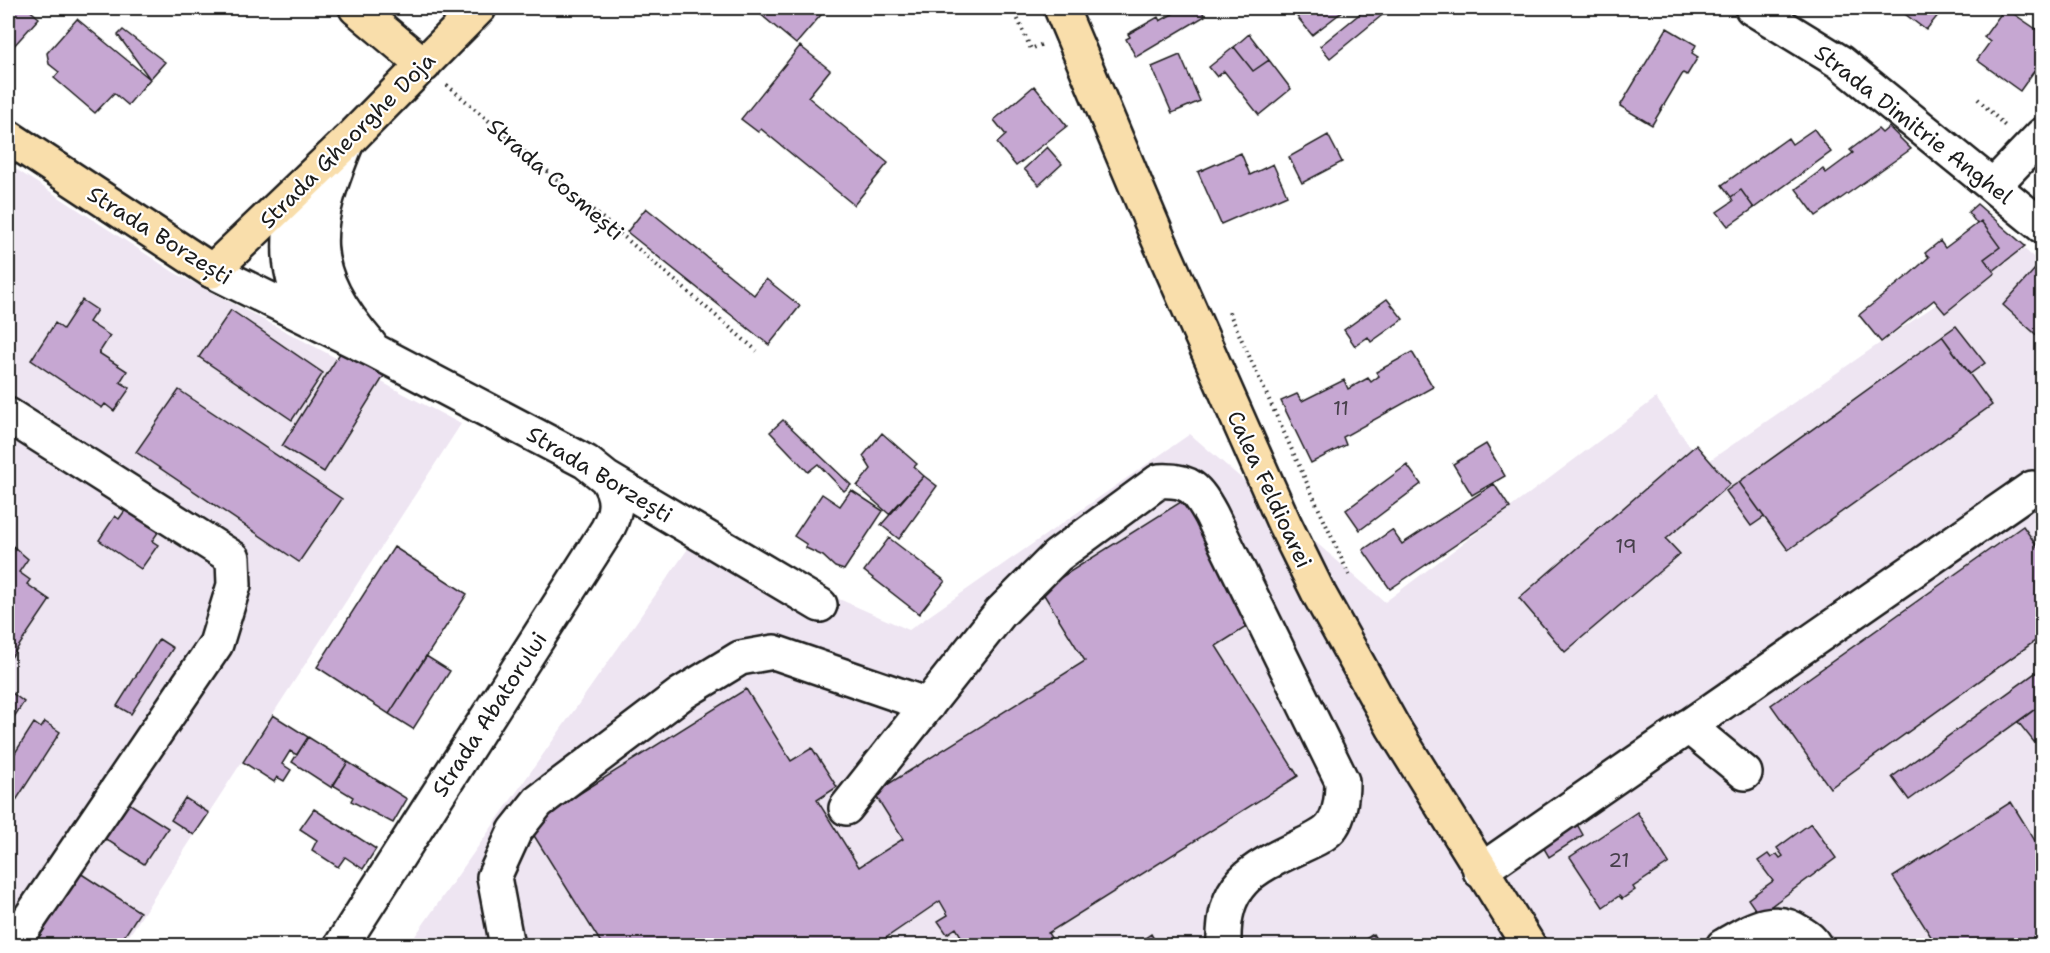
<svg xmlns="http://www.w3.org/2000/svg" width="2050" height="953" viewBox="0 0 2050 953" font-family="'Shantell Sans',sans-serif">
	<rect width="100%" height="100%" fill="#fff"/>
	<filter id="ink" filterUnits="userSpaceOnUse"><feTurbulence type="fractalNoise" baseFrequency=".0167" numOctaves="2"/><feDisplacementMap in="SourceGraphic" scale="12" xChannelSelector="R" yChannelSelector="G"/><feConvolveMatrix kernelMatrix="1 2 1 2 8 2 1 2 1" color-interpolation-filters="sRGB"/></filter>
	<g filter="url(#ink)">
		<path fill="#eee5f2" d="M8 164 175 273 461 424 123 945H8Z
			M2021 246 2042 265V945L408 946 697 536 909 630 1190 434 1385 602 1656 398 1703 465Z"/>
		<path fill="#c6a7d2" stroke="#1c1c1c" stroke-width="1.5" d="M8 8H27L39 18 12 48 8 44Z
			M753 8H827L796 44Z
			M1183 8H1200L1205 16 1136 57 1126 39 1130 37 1128 34 1158 17 1160 21Z
			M1290 8H1347L1312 35Z
			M1367 8H1383L1386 12 1330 58 1320 46Z
			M1897 8H1944L1926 30Z
			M2005 8 2042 33V60L2020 91 1977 60 1990 42 1984 37Z
			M77 19 150 79 128 105 114 93 95 113 54 78 59 72 49 64 47 53Z
			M1667 28 1696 45 1692 53 1698 57 1687 75 1683 73 1652 125 1620 106Z
			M123 30 165 62 150 79 118 35Z
			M1249 34 1269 60 1253 71 1234 47Z
			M800 46 830 70 808 97 888 163 854 205 761 129 758 132 741 119Z
			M1234 47 1253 71 1269 60 1291 89 1259 115 1224 71 1217 77 1209 67Z
			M1180 55 1200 101 1172 113 1152 67Z
			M1034 86 1067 126 1016 166 997 143 1006 135 994 120Z
			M1889 127 1911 149 1816 216 1796 189 1823 169 1826 173 1853 153 1850 150 1878 129 1882 133Z
			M1814 129 1831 152 1754 208 1741 190 1731 197 1722 185 1788 138 1792 144Z
			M1328 135 1342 162 1302 183 1289 157Z
			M1047 147 1062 164 1039 185 1024 169Z
			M1241 153 1250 175 1273 164 1287 195 1221 224 1198 172Z
			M1741 190 1754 208 1728 226 1717 212 1733 201 1731 197Z
			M1977 204 2025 246 1993 271 1984 259 2000 247 1981 221 1977 224 1968 212Z
			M646 208 754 295 766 279 800 306 769 345 627 232Z
			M1981 221 2000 247 1984 259 1995 273 1945 313 1934 300 1881 342 1859 315 1910 274 1929 257 1925 253 1940 241 1945 248Z
			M2035 269 2042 275V340L2003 305Z
			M1387 299 1403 319 1371 342 1368 337 1355 346 1344 330Z
			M82 300 97 310 89 322 110 336 99 353 127 371 120 382 130 388 114 411 105 404 102 408 31 360 55 323 63 329Z
			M231 310 323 373 292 420 199 357Z
			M1956 326 1985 363 1970 374 1942 336Z
			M1942 336 1992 405 1788 550 1739 482Z
			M342 350 384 376 324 472 282 446Z
			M1412 352 1433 387 1343 437 1346 445 1311 463 1281 401 1297 394 1302 401 1344 380 1348 389 1368 378 1371 382 1379 376 1376 372Z
			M179 390 342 499 299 562 136 452Z
			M783 420 851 485 844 491 818 464 808 472 770 432Z
			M882 433 917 464 914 467 924 476 889 514 857 486 871 469 863 456Z
			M1486 444 1505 476 1472 495 1453 464Z
			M1696 445 1730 484 1666 539 1680 554 1565 652 1519 598Z
			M1407 465 1421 484 1360 530 1346 510Z
			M924 476 937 486 899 539 881 525Z
			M1739 482 1764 517 1751 526 1726 491Z
			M1494 484 1510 508 1390 589 1363 550 1392 530 1402 544Z
			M851 490 883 511 844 570 835 567 823 556 806 548V544L794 536 822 494 840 506Z
			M1184 500 1259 619 1216 646 1298 776 1048 933 1056 946H967L956 928 947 934 938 921 948 915 940 901 874 946H603L528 826 746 689 791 761 812 748 837 787 817 800 859 867 903 839 874 793 1085 661 1041 590Z
			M126 509 159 531 152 541 158 545 141 569 99 540 115 516 119 519Z
			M2023 526 2042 553V636L1830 788 1771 705Z
			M889 538 945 581 919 614 864 571Z
			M8 542 28 559 19 572 30 580 27 584 50 600 8 662Z
			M394 547 467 594 389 714 317 667Z
			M159 639 173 648 131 714 117 706Z
			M426 656 450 671 413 729 389 714Z
			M2042 668V704L1909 800 1892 777Z
			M8 690 24 702 8 726Z
			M2042 704V736L2034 742 2018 722Z
			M273 715 308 737 297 755 290 751 282 764 291 770 284 781 277 777 274 782 243 762Z
			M45 722 60 732 8 813V764L34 723 41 728Z
			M308 737 348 762 332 788 292 762Z
			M348 762 407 799 393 823 351 801 353 797 333 785Z
			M185 798 209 813 194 835 171 820Z
			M127 802 168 828 144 864 104 838Z
			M2011 802 2042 852V946H1937L1893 877Z
			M314 809 376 849 363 869 345 857 338 867 312 850 317 840 300 829Z
			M1637 812 1669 863 1633 887 1635 890 1622 899 1619 896 1603 907 1570 857Z
			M1574 819 1583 835 1549 857 1538 838Z
			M1811 823 1836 858 1759 915 1748 899 1773 881 1758 861 1768 854 1771 858 1777 854 1780 858 1783 856 1777 848Z
			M80 873 140 912 118 946H33L67 893 63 891 70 879 75 882Z
			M1151 934 1158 946H1133Z
			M1373 934 1380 946H1355Z"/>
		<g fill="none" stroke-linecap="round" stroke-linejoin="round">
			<defs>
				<path id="minor" d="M1752 8 1840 62 2042 226
					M347 142C311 230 305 269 370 345
					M1994 185 2042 135
					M295 193C288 240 282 285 318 322
					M212 271 375 351 586 462 606 478 820 605
					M8 415 233 558 234 585 216 644 11 946
					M1688 726 1745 773
					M846 808 1001 612 1057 556 1159 481C1190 479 1197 489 1211 514L1342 781C1342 795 1341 813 1332 826 1326 835 1312 841 1301 846 1250 870 1222 883 1224 946
					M1480 871 2032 488
					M341 946 607 530C617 511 619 497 606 478
					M507 946 494 877 515 831 538 802 681 694 740 658 774 652 928 705
					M1723 946C1750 931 1773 913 1801 933 1807 937 1811 939 1815 946"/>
				<path id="major" d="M356 8 424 65
					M1061 8 1158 238 1285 525 1319 594 1393 727 1529 946
					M8 137 212 271 347 142 479 8"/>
			</defs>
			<use href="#minor" stroke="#1c1c1c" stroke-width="38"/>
			<use href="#major" stroke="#1c1c1c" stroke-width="38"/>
			<path stroke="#1c1c1c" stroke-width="4" stroke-dasharray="1.5 4.5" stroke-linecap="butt" d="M1013 8 1031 49 1043 44
				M447 85 757 351
				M1978 99 2005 126
				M1229 312 1349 575"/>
			<use href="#minor" stroke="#fff" stroke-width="33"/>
			<use href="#major" stroke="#f9deab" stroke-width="33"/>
		</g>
	</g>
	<g text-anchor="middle" stroke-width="4.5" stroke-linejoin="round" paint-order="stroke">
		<g font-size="20" fill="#463f4a">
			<text x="1341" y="415">11</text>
			<text x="1626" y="553">19</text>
			<text x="1619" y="867">21</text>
		</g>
		<g font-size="22" fill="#1c1c1c" stroke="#fff">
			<text transform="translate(1914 124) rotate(38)" y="8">Strada Dimitrie Anghel</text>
			<text transform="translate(347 140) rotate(-45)" y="8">Strada Gheorghe Doja</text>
			<text transform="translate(556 179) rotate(41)" y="8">Strada Cosmești</text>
			<text transform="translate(160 235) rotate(32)" y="8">Strada Borzești</text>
			<text transform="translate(600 474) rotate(31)" y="8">Strada Borzești</text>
			<text transform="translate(1270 489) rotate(65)" y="8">Calea Feldioarei</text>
			<text transform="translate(489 714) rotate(-57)" y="8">Strada Abatorului</text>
		</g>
	</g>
	<rect width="2050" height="953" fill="none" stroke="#fff" stroke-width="30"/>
	<rect x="15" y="15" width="2020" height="923" fill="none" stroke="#1c1c1c" stroke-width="2" filter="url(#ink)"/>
</svg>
